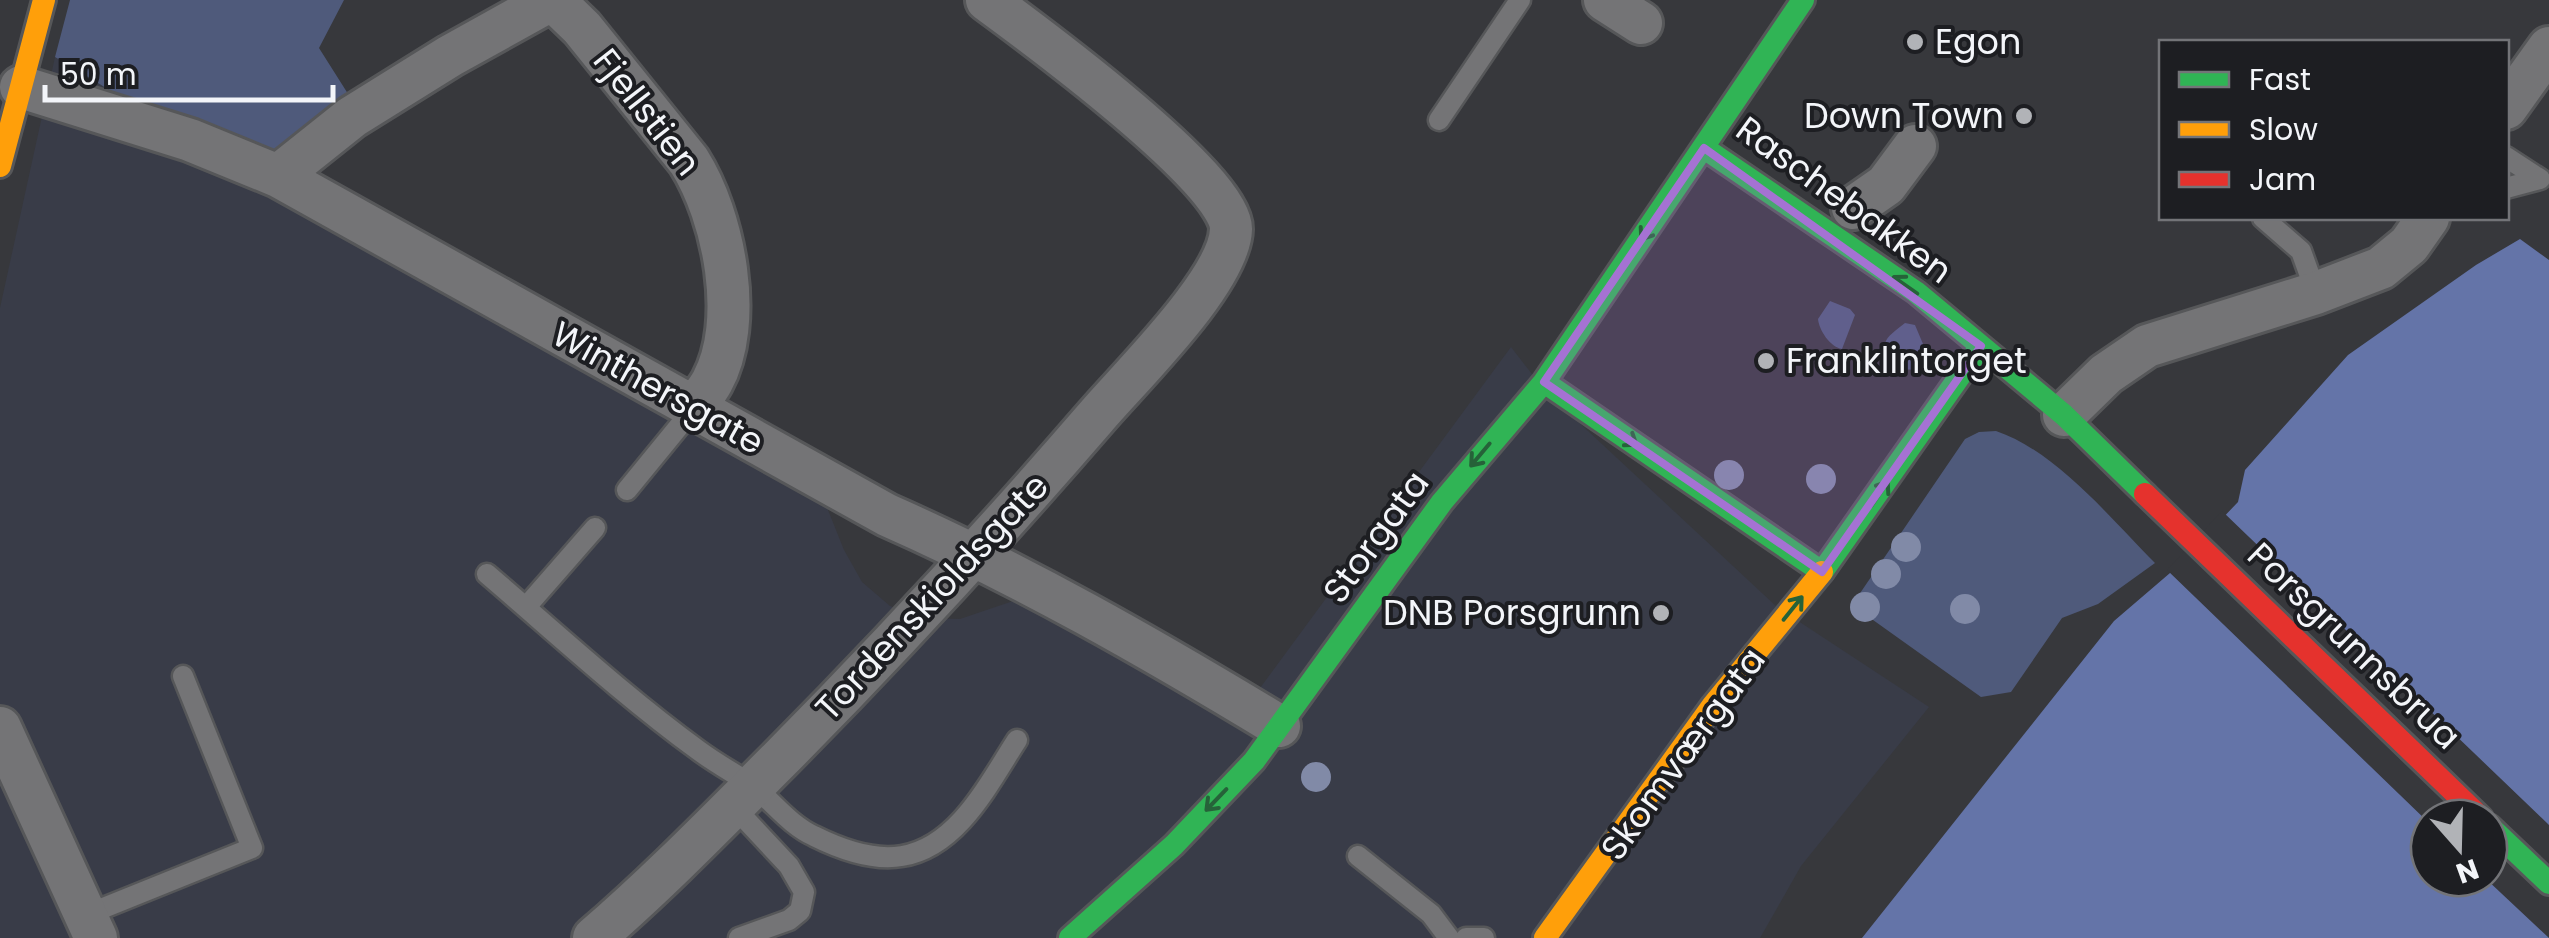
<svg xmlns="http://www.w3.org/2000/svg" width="2549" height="938" viewBox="0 0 2549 938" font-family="Poppins,sans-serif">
	<rect width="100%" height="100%" fill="#37383c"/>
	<path fill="#393c48" d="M55 57 313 213 822 495 844 550 862 582 890 606 923 618 960 619 1016 600 1094 643 1246 707 1511 347 1545 391 1777 607 1929 707 1801 866 1760 938H0V308Z"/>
	<path fill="#4f5a7b" d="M70 0H344L319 48 350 97 248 174 55 57Z
		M1830 301 1850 309 1855 315 1842 349C1830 347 1819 330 1818 319Z
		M1905 323 1915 325 1926 351V365L1920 370 1893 369C1880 341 1882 341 1905 323Z
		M1996 431C2056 451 2111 519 2155 563L2098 604 2062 618 2011 692 1981 697 1852 605 1965 439 1979 432Z"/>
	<path fill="#6474a8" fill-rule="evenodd" d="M2520 239 2549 260V938H1862L2114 621 2170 573 2238 502 2245 470 2348 355 2476 265ZM2429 818H2489V878H2429Z"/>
	<path fill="#37383c" d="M2222 511 2549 825V938L2485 878H2489V818H2429V823L2167 570Z"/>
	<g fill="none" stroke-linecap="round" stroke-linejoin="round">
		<defs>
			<path id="lane" d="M1439 120 1520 0
				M2506 157 2540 179
				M2506 188 2540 179
				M2263 218 2301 251 2316 293
				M627 490 694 408
				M487 574C556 633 624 696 698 750 714 762 732 772 749 783 772 800 788 824 814 836 840 849 873 861 902 856 958 847 989 783 1017 740
				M526 607 595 528
				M733 806 789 866 804 892 800 911 789 920 739 938
				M1358 856 1431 914 1449 938
				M86 915 252 848 183 676
				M1466 938H1484"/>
			<path id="street" d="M553 0 582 28 689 161C724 216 745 322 712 382 707 391 700 399 694 408
				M1605 0 1641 23
				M21 87 190 140 278 176 887 515C1023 575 1152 649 1279 726
				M2506 108 2549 48
				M278 176 352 117 450 56 551 0
				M1853 208 1886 185 1915 146
				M2064 415 2106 374 2147 346 2316 293 2381 268 2409 245 2428 218
				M0 728 96 938
				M594 938C659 882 718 821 779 760 889 649 994 535 1096 417 1130 377 1230 280 1231 229 1232 180 1032 33 987 0"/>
			<path id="fast" d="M1803 0 1544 382 1822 572 1981 346
				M1704 148 1916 292 2064 415 2145 494
				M2489 826 2549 883
				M1070 938 1174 845 1254 761 1442 502 1544 382"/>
			<path id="slow" d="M0 166 44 0
				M1545 938 1713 705 1822 572"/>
			<path id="jam" d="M2145 494 2481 818"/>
		</defs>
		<use href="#lane" stroke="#565759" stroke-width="25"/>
		<use href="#street" stroke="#565759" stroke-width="48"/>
		<use href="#fast" stroke="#565759" stroke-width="28"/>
		<use href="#slow" stroke="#565759" stroke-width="28"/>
		<use href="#jam" stroke="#565759" stroke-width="28"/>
		<use href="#lane" stroke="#747476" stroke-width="20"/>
		<use href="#street" stroke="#747476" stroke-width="42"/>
		<use href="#fast" stroke="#30b455" stroke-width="22"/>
		<use href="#slow" stroke="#ff9f0a" stroke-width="22"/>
		<use href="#jam" stroke="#e5322d" stroke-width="22"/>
	</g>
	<g fill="#818aa7">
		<circle cx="1729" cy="475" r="15"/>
		<circle cx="1821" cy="479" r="15"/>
		<circle cx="1906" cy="547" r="15"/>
		<circle cx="1886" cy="574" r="15"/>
		<circle cx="1865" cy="607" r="15"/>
		<circle cx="1965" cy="609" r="15"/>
		<circle cx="1316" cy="777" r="15"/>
	</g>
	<defs><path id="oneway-shaft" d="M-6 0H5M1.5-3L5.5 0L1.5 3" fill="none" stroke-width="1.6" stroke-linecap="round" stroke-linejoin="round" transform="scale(2.5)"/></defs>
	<g stroke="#266239">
		<use href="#oneway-shaft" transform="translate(1649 228) rotate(124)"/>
		<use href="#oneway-shaft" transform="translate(1905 285) rotate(-145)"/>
		<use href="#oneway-shaft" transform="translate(1625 437) rotate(34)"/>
		<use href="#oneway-shaft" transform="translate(1480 455) rotate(130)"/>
		<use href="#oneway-shaft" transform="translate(1880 493) rotate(-56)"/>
		<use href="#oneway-shaft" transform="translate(1793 608) rotate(-51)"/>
		<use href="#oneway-shaft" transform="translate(1216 800) rotate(134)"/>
	</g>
	<path fill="#a572d3" fill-opacity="0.2" stroke="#a572d3" stroke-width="8" stroke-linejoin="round" d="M1704 148 1981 346 1822 572 1544 382Z"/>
	<g fill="#b1b3b7" stroke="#1d1e22" stroke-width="4">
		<circle cx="1915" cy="42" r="10"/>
		<circle cx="2024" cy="116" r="10"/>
		<circle cx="1766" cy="361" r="10"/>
		<circle cx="1661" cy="613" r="10"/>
	</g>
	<g text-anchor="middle" stroke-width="8" stroke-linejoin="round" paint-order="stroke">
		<g font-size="35" fill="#f3f5f9" stroke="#1d1e22" text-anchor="start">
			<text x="1935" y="54">Egon</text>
			<text x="2004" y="128" text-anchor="end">Down Town</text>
			<text x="1786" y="373">Franklintorget</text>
			<text x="1641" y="625" text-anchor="end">DNB Porsgrunn</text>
		</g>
		<g font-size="35" fill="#f3f5f9" stroke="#1d1e22">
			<text transform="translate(647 112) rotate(52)" y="12">Fjellstien</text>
			<text transform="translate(1844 200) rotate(36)" y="12">Raschebakken</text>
			<text transform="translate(658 388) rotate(29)" y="12">Winthersgate</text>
			<text transform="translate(1376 537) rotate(-54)" y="12">Storgata</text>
			<text transform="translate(932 597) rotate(-47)" y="12">Tordenskioldsgate</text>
			<text transform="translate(2354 646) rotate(44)" y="12">Porsgrunnsbrua</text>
			<text transform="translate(1683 754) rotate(-54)" y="12">Skomværgata</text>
		</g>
	</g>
	<rect x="2159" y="40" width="350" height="180" fill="#1d1e22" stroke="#737478" stroke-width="2.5"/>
	<rect x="2179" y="72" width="50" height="15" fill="#30b455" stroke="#737478" stroke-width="2.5"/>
	<text x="2249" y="90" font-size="30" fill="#f3f5f9">Fast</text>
	<rect x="2179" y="122" width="50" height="15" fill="#ff9f0a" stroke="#737478" stroke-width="2.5"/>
	<text x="2249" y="140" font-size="30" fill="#f3f5f9">Slow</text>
	<rect x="2179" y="172" width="50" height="15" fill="#e5322d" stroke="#737478" stroke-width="2.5"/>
	<text x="2249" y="190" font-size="30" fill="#f3f5f9">Jam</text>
	<g transform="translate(2459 848) rotate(160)"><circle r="48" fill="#1d1e22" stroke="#737478" stroke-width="2.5"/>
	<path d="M0-8L18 38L0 25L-18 38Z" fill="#b1b3b7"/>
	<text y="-15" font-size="28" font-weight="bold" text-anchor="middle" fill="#f3f5f9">N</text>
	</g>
	<path d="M45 85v15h288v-15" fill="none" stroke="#f3f5f9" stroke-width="5"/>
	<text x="60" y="85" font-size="30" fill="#f3f5f9" stroke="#1d1e22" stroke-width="8" paint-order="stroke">50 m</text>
</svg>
